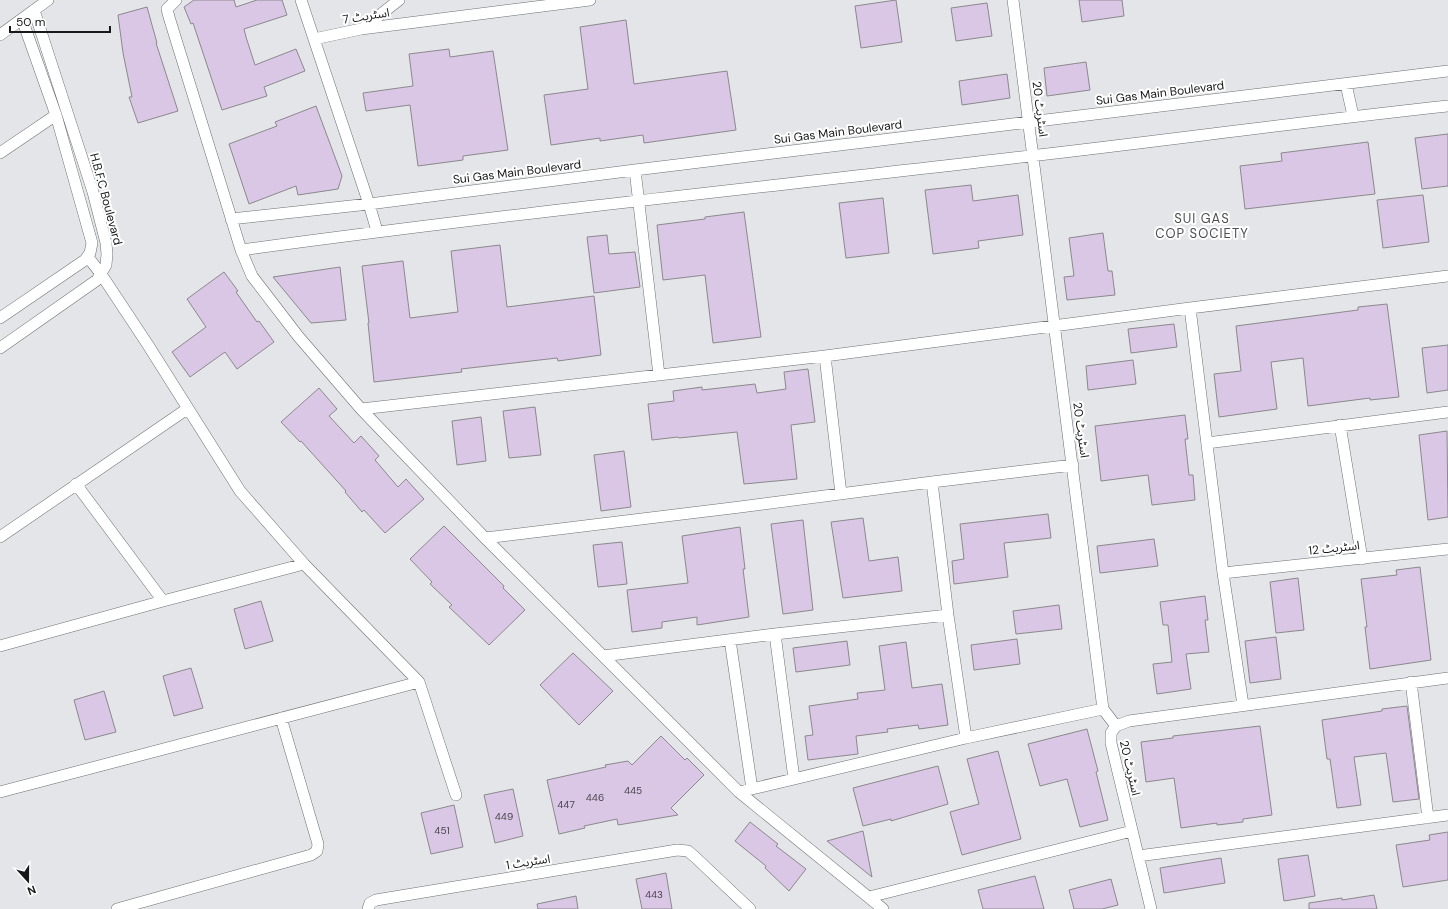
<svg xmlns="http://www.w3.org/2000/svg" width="1448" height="909" viewBox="0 0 1448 909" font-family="'DM Sans','Noto Sans Arabic',sans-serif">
	<rect width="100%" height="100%" fill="#e3e5e8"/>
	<path fill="#dac7e5" stroke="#8b898c" d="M194 0H234L236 7 257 0H282L287 15 244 29 246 37 255 65 296 49 305 71 264 87 267 96 222 110 193 23 191 24 184 7Z
		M896 0 902 42 861 48 855 6Z
		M1079 0H1122L1124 16 1082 22Z
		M987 3 992 36 956 41 951 8Z
		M147 7 157 43H156L178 111 138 123 129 97H132L123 53 118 15Z
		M626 20 634 84 727 71 736 130 644 143 643 135 600 141V138L551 145 544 95 588 89 580 27Z
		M449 49 450 57 493 51 508 150 463 156V160L418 166 410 105 366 111 363 93 413 86 409 54Z
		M1086 62 1090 90 1047 96 1044 68Z
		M1007 74 1010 98 962 105 959 81Z
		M316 106 342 176 338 189 298 195 296 186 249 204 229 144 277 126 275 122Z
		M1448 134V186L1422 189 1415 138Z
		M1368 142 1375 194 1245 209 1240 166 1282 161 1281 153Z
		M971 185 973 201 1018 195 1023 235 978 241 979 248 933 254 925 190Z
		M1423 195 1429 242 1383 248 1377 200Z
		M883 198 889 253 846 258 839 203Z
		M744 212 761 337 713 343 705 275 663 280 657 225 705 219V217Z
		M1103 233 1108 271H1112L1115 295 1067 300 1064 277 1074 276 1069 238Z
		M607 235 609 254 635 252 640 287 594 293 587 237Z
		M500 245 507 307 594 296 601 355 558 361 557 358 531 361 461 369 462 372 374 382 368 323H369L362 266 403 261 410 318 458 312 451 251Z
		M340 267 346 320 311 323 273 277Z
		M224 272 238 291 236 292 257 322 259 321 274 342 237 369 225 352 190 377 172 352 206 327 187 299Z
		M1387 304 1399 397 1370 400V398L1308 406 1303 358 1271 362 1277 409 1219 417 1214 374 1241 371 1236 326 1358 310V307Z
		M1174 324 1177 347 1131 353 1128 329Z
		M1448 345V390L1427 393 1422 348Z
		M1133 360 1136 384 1088 390 1086 366Z
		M808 369 815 422 791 425 797 479 744 484 737 432 679 438 678 437 652 440 648 404 674 401 673 391 702 387V390L755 384 757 393 786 389 784 372Z
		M319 388 337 409 329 416 354 443 361 436 379 456 375 460 398 487 406 479 424 499 385 533 364 510 362 512 345 492 346 491 301 441 300 442 281 422Z
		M535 407 541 455 509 458 503 411Z
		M1185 415 1188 439H1185L1189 475H1193L1195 500 1152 505 1148 475 1101 481 1095 426Z
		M481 417 486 461 457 465 452 421Z
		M1447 431 1448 517 1428 520 1419 435Z
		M624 451 631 507 601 511 594 455Z
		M1048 514 1051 538 1004 543 1008 577 954 584 952 561 964 559 960 524Z
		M863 518 869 561 898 557 902 591 843 598 831 522Z
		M803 520 813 610 783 614 771 524Z
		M444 526 504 586 503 588 525 610 489 645 449 607 452 605 430 584 432 582 410 559Z
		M740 527 745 569H743L749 617 697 625V617L662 622V628L632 632 627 590 688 583 682 536Z
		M1154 539 1158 566 1100 573 1097 546Z
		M622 542 627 584 598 587 593 545Z
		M1420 567 1431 660 1370 669 1365 627H1367L1361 579 1397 575 1396 570Z
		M1298 578 1304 630 1276 633 1270 582Z
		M1205 596 1208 620H1205L1209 652 1186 654 1191 689 1157 694 1153 664 1172 662 1168 625H1163L1160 602Z
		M261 601 273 641 245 649 234 609Z
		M1059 605 1062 629 1016 634 1013 611Z
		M1276 637 1281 679 1250 683 1245 641Z
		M1017 639 1020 664 974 670 971 645Z
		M847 641 850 665 796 672 793 648Z
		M906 642 912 688 942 684 948 725 919 729 918 725 887 729 888 732 856 736 858 754 808 760 805 736 813 735 809 706 858 699 857 693 885 690 879 646Z
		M573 653 613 691 579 725 540 685Z
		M191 668 203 708 174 716 163 676Z
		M104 691 116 732 85 740 74 700Z
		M1407 706 1419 799 1393 802 1386 753 1354 757 1361 805 1337 808 1330 759H1327L1322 720 1382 711V709Z
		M1260 726 1272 815 1243 819V822L1217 825V823L1181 828 1174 778 1146 782 1141 742 1173 738V736Z
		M1087 729 1098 771 1096 772 1108 820 1080 827 1067 779 1040 786 1028 744Z
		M661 736 685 760 687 758 704 775 671 808 678 815 618 825 617 819 584 826 585 828 559 834 547 780 606 767 605 765 628 761 632 765Z
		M998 751 1021 839 962 855 950 812 979 804 967 759Z
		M938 766 948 804 891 821V819L863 826 853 788Z
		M513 789 523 836 495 843 484 795Z
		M454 805 463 847 431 854 421 813Z
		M750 822 778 844 776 846 806 869 789 891 765 868 766 866 735 841Z
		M863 831 872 877 827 841Z
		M1448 832V880L1403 887 1396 845 1430 840 1429 835Z
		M1308 855 1315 896 1284 901 1278 859Z
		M1221 858 1225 883 1164 893 1160 868Z
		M666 873 672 909H642L636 879Z
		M1035 876 1044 909H983L978 890Z
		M1111 879 1118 905 1102 909H1074L1069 890Z
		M1374 895 1377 909H1309V903L1342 898V900Z
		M576 896 578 909H538L537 904Z"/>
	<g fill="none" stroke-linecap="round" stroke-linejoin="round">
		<defs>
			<path id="street" d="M176 0 167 9 169 17 241 250 252 276 298 336 361 409 485 538 739 792 883 909
				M301 0 369 204 377 231
				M1013 0 1103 709 1116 726 1111 733V743L1151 909
				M362 29 399 0
				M0 35 48 0
				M314 39 361 29 590 0
				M1346 84 1353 116
				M0 153 56 115
				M635 170 659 375
				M231 219 369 204 635 170 1448 71
				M241 250C503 214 767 187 1030 156 1169 140 1308 121 1448 106
				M88 257 101 274 148 345 240 491 304 564 419 682 456 795
				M1190 308 1223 573 1243 705
				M0 318 85 260 90 253 92 243 56 115 22 19
				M0 348 97 280 106 265 107 254 106 243 93 192 34 10
				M825 356 841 494
				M361 409 825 356 1190 308 1448 276
				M1340 425 1362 559
				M1207 443 1448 412
				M932 482 948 615 966 738
				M76 484 163 601
				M0 537 187 409
				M485 538 740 507 932 482 1073 465
				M1223 573 1448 549
				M775 634 794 779
				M730 640 752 789
				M0 646 163 601 304 564
				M603 656 775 634 948 615
				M1411 682 1428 818
				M1116 726 1129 721 1448 678
				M0 792 419 682
				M739 792 966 738 1103 709
				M1138 856 1448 815
				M869 897 1132 831
				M117 909 311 855 317 851 318 844 281 718
				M368 909 370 903 376 900 677 850 688 851 695 857 750 909"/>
		</defs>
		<use href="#street" stroke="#6d7072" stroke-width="12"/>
		<use href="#street" stroke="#fff" stroke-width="11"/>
	</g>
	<g text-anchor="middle" stroke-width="4" stroke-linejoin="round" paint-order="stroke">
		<g font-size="10" fill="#48444c">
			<text x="633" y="794">445</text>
			<text x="595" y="801">446</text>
			<text x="566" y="808">447</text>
			<text x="504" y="820">449</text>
			<text x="442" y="834">451</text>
			<text x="654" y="898">443</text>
		</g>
		<g font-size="12" fill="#171819" stroke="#fff">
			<text transform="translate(366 16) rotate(-9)" y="4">اسٹریٹ 7</text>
			<text transform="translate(1160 93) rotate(-7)" y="4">Sui Gas Main Boulevard</text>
			<text transform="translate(1040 109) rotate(83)" y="4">اسٹریٹ 20</text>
			<text transform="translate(838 132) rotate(-7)" y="4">Sui Gas Main Boulevard</text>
			<text transform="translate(517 172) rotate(-7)" y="4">Sui Gas Main Boulevard</text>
			<text transform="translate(106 199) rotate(75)" y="4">H.B.F.C Boulevard</text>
			<text transform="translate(1081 430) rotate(82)" y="4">اسٹریٹ 20</text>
			<text transform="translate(1334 548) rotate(-6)" y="4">اسٹریٹ 12</text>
			<text transform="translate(1130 768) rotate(77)" y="4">اسٹریٹ 20</text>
			<text transform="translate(528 862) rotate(-9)" y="4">اسٹریٹ 1</text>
		</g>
		<g font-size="13" letter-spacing="1" fill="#4d4f51" stroke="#fff">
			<text x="1202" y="223">SUI GAS<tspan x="1202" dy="15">COP SOCIETY</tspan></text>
		</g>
	</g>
	<g transform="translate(28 881) rotate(159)" stroke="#ffffff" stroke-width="3" paint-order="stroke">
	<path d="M0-3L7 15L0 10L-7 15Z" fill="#171819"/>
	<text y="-6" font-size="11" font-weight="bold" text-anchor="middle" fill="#171819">N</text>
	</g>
	<path d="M10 26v6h100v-6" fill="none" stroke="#171819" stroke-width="2"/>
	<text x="16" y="26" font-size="12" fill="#171819" stroke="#ffffff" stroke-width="3" paint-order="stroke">50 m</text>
</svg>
